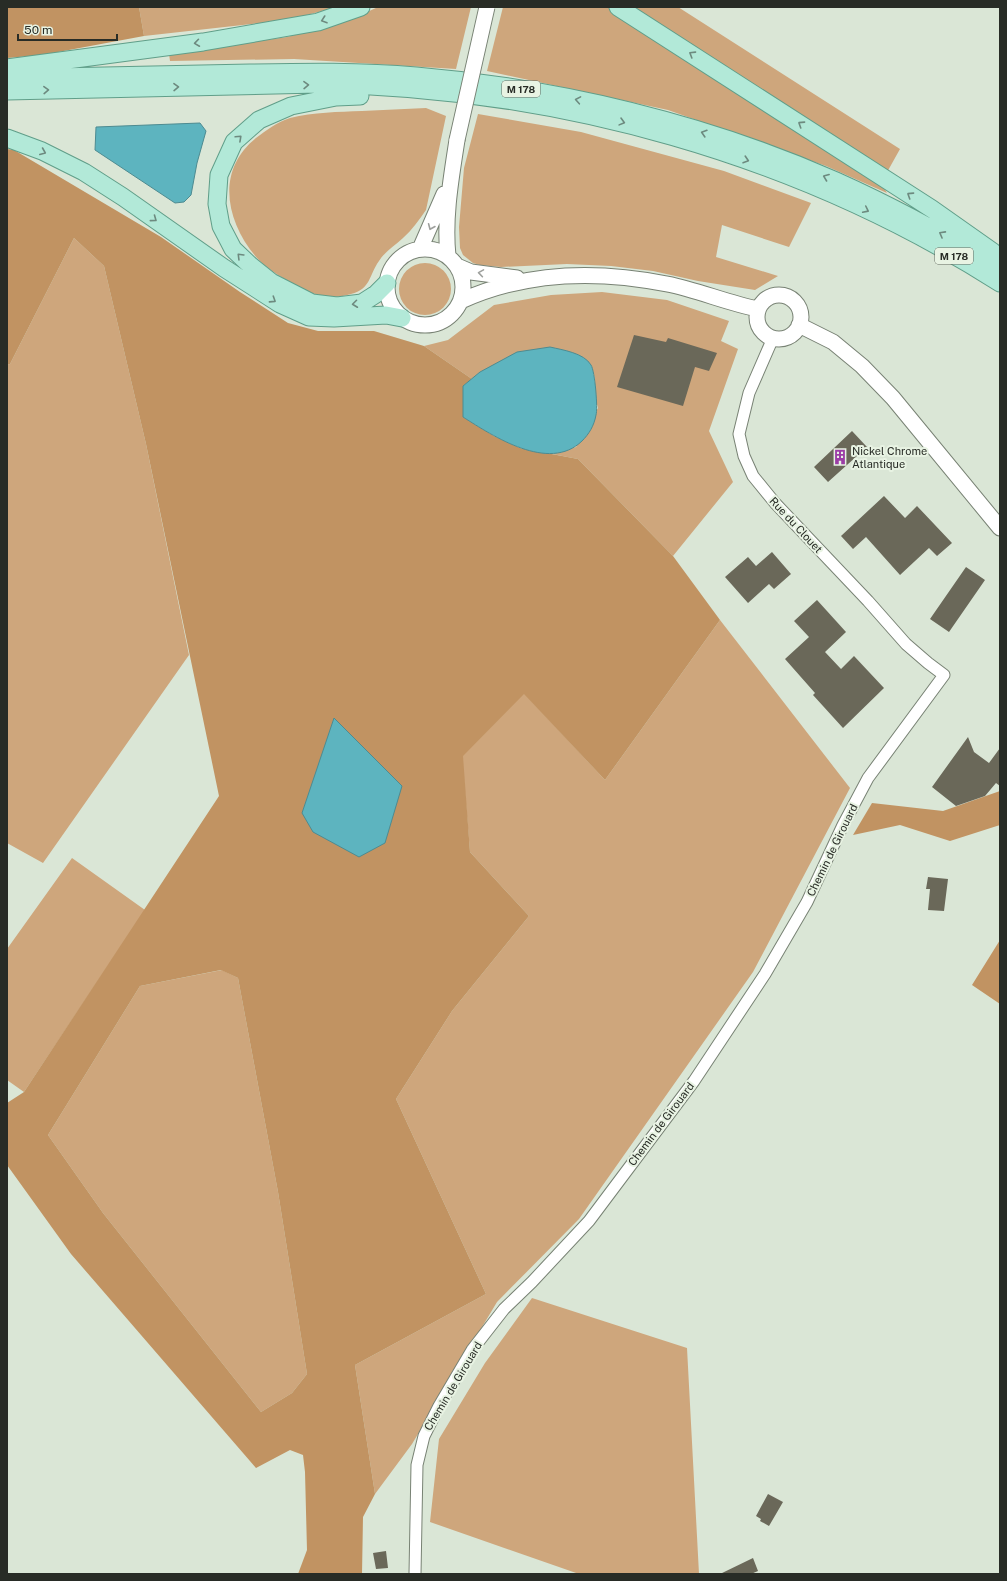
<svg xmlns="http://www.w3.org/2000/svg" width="1007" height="1581" viewBox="0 0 1007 1581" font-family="'Public Sans',sans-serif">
	<rect width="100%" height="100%" fill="#dae6d6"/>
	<path fill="#cea67c" d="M139 7 156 8 337 7 288 20 144 36Z
		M378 7H471L456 69 294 59 170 61 169 54 287 37 352 19Z
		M503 7H678L900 149 881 183 887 193 826 166 668 110 487 71Z
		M426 108 446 116 426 210C419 220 412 230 403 238 395 246 385 251 379 261 369 275 371 289 351 294 327 301 312 294 291 283 280 276 266 268 257 258 226 222 215 171 256 138 267 130 277 122 290 118 314 112 338 112 362 111 383 110 405 109 426 108Z
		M478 114 581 132 724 171 811 203 789 247 722 225 716 257 778 276 755 290 698 281 653 271 611 266 567 264 501 267 480 265 473 263 463 255 460 248 459 227 464 168Z
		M74 238 104 266 146 444 189 655 43 863 7 843V365L10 364Z
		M399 289a26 26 0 1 1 52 0a26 26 0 1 1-52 0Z
		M602 292 667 300 729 321 721 341 738 349 709 431 733 482 673 556 578 459 552 454 576 447 598 408 595 397V379L591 365 577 354 480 372 472 379 424 346 448 340 494 305 551 295Z
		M720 620 850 788 753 972 579 1219 497 1302 412 1444 375 1494 355 1365 486 1294 396 1099 452 1011 529 916 470 852 462 756 524 693 605 780Z
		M72 858 145 910 24 1092 7 1080V949Z
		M222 970 238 978 278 1192 307 1374 292 1393 261 1412 103 1213 48 1135 140 986Z
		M532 1298 687 1348 699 1574H579L430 1522 439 1439 485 1363Z"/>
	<path fill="#c19362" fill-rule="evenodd" d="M7 7H139L144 36 42 55 7 58Z
		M7 149 14 150 161 237 240 292 288 323 318 331H374L424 346 472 379 463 386V417L494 436 520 448 578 459 673 556 720 620 605 780 524 694 463 756 470 852 529 916 452 1011 396 1099 486 1294 355 1365 375 1494 363 1517 362 1574H298L307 1550 305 1472 303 1455 290 1450 256 1468 71 1254 7 1165V1103L24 1092 219 796 146 444 104 266 74 238 10 364 7 365ZM221 970 238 978 278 1192 307 1374 292 1393 261 1412 103 1213 48 1135 140 986Z
		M1000 791V825L950 841 900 825 853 835 872 803 943 811Z
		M1000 940V1004L972 985Z"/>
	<path fill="#5db4bf" stroke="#4d8b91" d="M200 123 206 131 197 163 191 195 184 202 175 203 95 150 96 127Z
		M550 347C563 350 584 353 591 365 595 371 598 409 596 415 594 426 589 434 582 441 549 473 493 436 463 417V386L480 372 517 352Z
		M334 718 402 786 385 843 359 857 313 832 302 813Z"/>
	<path fill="#6a6859" d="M634 335 666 342 668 338 717 353 709 371 695 367 683 406 617 387Z
		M852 431 867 447 828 482 814 467Z
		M884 496 905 518 917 506 952 543 937 556 929 548 900 575 866 537 853 549 841 536Z
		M772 552 791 574 774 589 769 584 748 603 725 577 748 557 756 566Z
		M966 567 985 580 949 632 930 619Z
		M817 600 846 632 825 652 841 669 854 656 884 688 843 728 813 695 815 693 785 659 809 637 794 621Z
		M968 737 974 752 989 763 1000 748V786L996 783 985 796 956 806 932 787Z
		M928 877 948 879 944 911 928 910 930 889H926Z
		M768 1494 783 1502 769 1526 760 1521 761 1519 756 1516Z
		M386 1551 388 1568 376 1569 373 1553Z
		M753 1558 758 1571 751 1574H720Z"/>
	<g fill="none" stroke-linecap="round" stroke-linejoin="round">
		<defs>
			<path id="minor" d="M415 1574 417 1465 424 1436 439 1406 472 1350 504 1309 532 1282 589 1221 694 1081 765 974 807 902 843 825 868 778 944 675 928 663 906 644 868 601 775 503 753 476 744 456 739 434 749 393 773 338"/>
			<path id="secondary" d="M387 287a38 38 0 1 1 76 0a38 38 0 1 1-76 0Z
				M420 249 444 194
				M448 256C444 218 451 179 457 140
				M457 266 471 272 517 278
				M757 317a22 22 0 1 1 44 0a22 22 0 1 1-44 0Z
				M461 301C527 271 597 270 667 284 698 290 727 303 758 309
				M799 325 833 342 862 366 893 398 1000 528"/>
			<path id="primary" d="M618 7 932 209 993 252
				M7 68 203 42 318 22 361 7
				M7 78C88 76 169 74 250 73 305 72 361 71 416 76 558 88 705 123 836 181 892 206 947 236 1000 268
				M7 91 318 84C558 88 797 154 1000 283
				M360 96 336 97 291 106 259 120 234 142 219 175 217 204 221 226 233 249 251 266 271 282 312 303 337 306 362 303 376 294 387 283
				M7 138 42 151 84 172 123 197 224 268 280 304 309 317 334 318 386 315 402 318"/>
		</defs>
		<use href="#minor" stroke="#788274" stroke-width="13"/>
		<use href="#secondary" stroke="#788274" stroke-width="17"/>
		<use href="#primary" stroke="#609e89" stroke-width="19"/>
		<use href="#minor" stroke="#fff" stroke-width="11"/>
		<use href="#secondary" stroke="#fff" stroke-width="15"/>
		<use href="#primary" stroke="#b2e9d8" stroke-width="17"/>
		<defs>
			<path id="secondary-bridge" d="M457 140 487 7"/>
		</defs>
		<use href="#secondary-bridge" stroke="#788274" stroke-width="17" stroke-linecap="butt"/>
		<use href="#secondary-bridge" stroke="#fff" stroke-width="15"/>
	</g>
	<defs><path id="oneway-chevron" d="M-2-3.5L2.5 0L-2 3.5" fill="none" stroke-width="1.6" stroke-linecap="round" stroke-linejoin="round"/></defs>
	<g stroke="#6d8a7f">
		<use href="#oneway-chevron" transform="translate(324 20) rotate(161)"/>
		<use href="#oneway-chevron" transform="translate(197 43) rotate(172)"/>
		<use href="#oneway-chevron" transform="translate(692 54) rotate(-148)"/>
		<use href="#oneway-chevron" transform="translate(306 85) rotate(-1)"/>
		<use href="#oneway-chevron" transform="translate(176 87) rotate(-1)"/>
		<use href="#oneway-chevron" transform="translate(46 90) rotate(-2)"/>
		<use href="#oneway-chevron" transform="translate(578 100) rotate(-170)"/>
		<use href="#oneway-chevron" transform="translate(622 122) rotate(15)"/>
		<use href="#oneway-chevron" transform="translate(801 124) rotate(-147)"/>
		<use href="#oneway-chevron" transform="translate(704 133) rotate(-163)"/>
		<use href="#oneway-chevron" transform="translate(239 138) rotate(-43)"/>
		<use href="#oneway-chevron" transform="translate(43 152) rotate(23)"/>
		<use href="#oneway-chevron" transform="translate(746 160) rotate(18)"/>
		<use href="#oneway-chevron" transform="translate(826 177) rotate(-159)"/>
		<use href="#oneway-chevron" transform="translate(910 195) rotate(-147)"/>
		<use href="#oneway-chevron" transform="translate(866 210) rotate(26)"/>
		<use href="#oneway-chevron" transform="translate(154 219) rotate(36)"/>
		<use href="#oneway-chevron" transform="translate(942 234) rotate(-151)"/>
		<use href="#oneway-chevron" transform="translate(240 256) rotate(-135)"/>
		<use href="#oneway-chevron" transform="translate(273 300) rotate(33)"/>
		<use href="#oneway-chevron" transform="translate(355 304) rotate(173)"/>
	</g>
	<g stroke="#9ea09d">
		<use href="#oneway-chevron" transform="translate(431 227) rotate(113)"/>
		<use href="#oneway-chevron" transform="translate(481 273) rotate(-171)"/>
	</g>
	<defs>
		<symbol id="building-bare" viewBox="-9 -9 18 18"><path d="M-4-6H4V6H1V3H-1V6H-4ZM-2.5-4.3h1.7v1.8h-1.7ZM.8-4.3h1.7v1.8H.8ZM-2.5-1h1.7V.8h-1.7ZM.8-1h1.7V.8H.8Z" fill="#9b3da6" stroke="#e8f3e3" stroke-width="2.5" paint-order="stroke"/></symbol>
	</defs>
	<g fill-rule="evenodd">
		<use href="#building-bare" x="829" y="446" width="22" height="22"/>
	</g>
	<g text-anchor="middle" stroke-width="4" stroke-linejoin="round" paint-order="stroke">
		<g fill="#e8f3e3" stroke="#62685f" stroke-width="1">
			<rect x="502" y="81" width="38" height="16" rx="3"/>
			<rect x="935" y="248" width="38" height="16" rx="3"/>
		</g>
		<g font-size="10" font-weight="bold" fill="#282c26">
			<text x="521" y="93">M 178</text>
			<text x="954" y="260">M 178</text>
		</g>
		<g font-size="11" fill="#282c26" stroke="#e8f3e3" text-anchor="start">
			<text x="852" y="455">Nickel Chrome<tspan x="852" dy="13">Atlantique</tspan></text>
		</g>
		<g font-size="11" fill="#282c26" stroke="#e8f3e3">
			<text transform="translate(796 525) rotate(47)" y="4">Rue du Clouet</text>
			<text transform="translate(832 850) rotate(-64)" y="4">Chemin de Girouard</text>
			<text transform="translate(661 1124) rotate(-53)" y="4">Chemin de Girouard</text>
			<text transform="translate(453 1386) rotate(-59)" y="4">Chemin de Girouard</text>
		</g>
	</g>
	<rect width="1007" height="1581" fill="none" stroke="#282c26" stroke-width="16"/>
	<path d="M18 34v6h99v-6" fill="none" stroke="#282c26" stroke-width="2"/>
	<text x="24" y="34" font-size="12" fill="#282c26" stroke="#e8f3e3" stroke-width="3" paint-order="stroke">50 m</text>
</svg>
